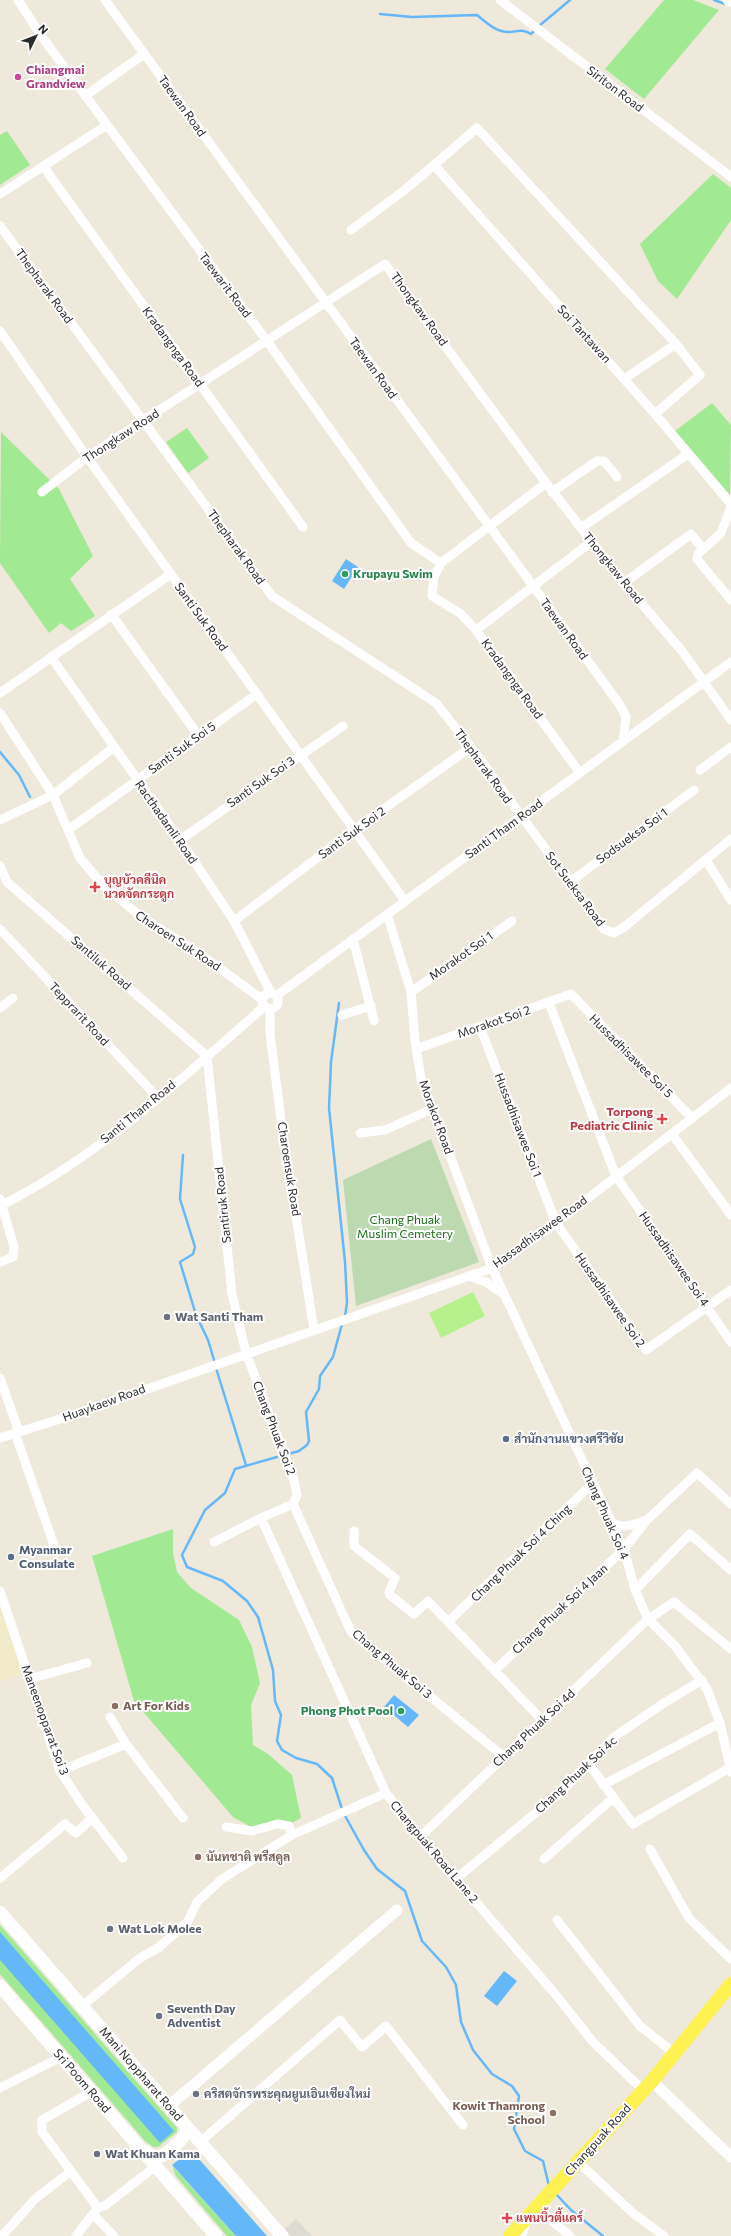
<svg xmlns="http://www.w3.org/2000/svg" width="731" height="2236" viewBox="0 0 731 2236" font-family="Commissioner,Sarabun,sans-serif">
	<rect width="100%" height="100%" fill="#eee9db"/>
	<path fill="#f1ebc9" d="M0 1605 22 1674 0 1682Z"/>
	<path fill="#a1e992" d="M664 0H693L719 10 644 99 605 69Z
		M7 131 30 165 0 185V135Z
		M713 174 731 188V220L677 299 658 281 640 244Z
		M712 403 731 425 730 495 675 431Z
		M187 428 209 458 188 473 166 442Z
		M1 432 59 489 93 556 70 579 95 616 71 631 61 623 49 633 0 563Z
		M173 1529V1553L177 1572 191 1588 239 1620 252 1647 260 1683 251 1705 253 1745 268 1754 292 1775 301 1818C270 1835 264 1835 233 1817L134 1701 92 1556Z
		M0 1925 177 2128V2132L158 2147H153L146 2142 0 1974Z
		M173 2167 236 2236H227L175 2175Z"/>
	<path fill="#bdd9b0" d="M431 1139 479 1262 356 1306 343 1180Z"/>
	<path fill="#b6f18d" d="M473 1292 485 1316 441 1338 429 1313Z"/>
	<path fill="#dddbd2" d="M296 2219 312 2236H291L285 2229Z"/>
	<path fill="#64b8f9" d="M346 559 358 567 344 589 332 581Z
		M394 1695 419 1715 408 1727 384 1707Z
		M0 1932 174 2131 160 2143 0 1960Z
		M504 1971 517 1981 497 2006 484 1996Z
		M191 2150 267 2236H236L172 2165Z"/>
	<g fill="none" stroke-linecap="round" stroke-linejoin="round">
		<path stroke="#64b8f9" stroke-width="2.5" d="M714 0 725 4
			M380 14 412 17 477 15C487 23 497 33 510 32 519 31 522 29 531 34L535 30
			M539 26 570 0
			M0 752 19 775 30 797
			M339 1003 331 1062 329 1108 345 1262 347 1302 345 1317
			M183 1155 180 1199 195 1247 193 1254 180 1262 196 1315 208 1340 215 1363
			M216 1368 246 1465
			M288 1454 299 1451 307 1445 309 1441 306 1412 319 1389 320 1376 333 1357 342 1324
			M277 1457 235 1469 225 1493 205 1510 182 1555 187 1567 223 1581 247 1601 258 1617 273 1670 275 1701 281 1715 277 1741 282 1750 296 1758 317 1764 332 1778 342 1809
			M344 1814 364 1850 377 1869 405 1891 422 1941 446 1967 456 1985 461 2022 473 2050 492 2074 512 2086 519 2096 514 2129 525 2151 543 2161 549 2186
			M555 2193 571 2210 603 2236"/>
		<path stroke="#fff" stroke-width="9" d="M18 0 42 37 267 341 411 543 441 563
			M105 0 620 705 626 717 623 741
			M500 0 731 177
			M85 96 144 54
			M434 165 655 414 731 504
			M43 166 303 527
			M0 194 107 125
			M0 226 272 596 436 703 471 747 604 929 614 933 623 928 731 839
			M351 230 406 189 477 128 676 344 700 375 655 414
			M0 331 87 457 405 901
			M624 379 676 344
			M546 483 441 563 434 577 432 596 461 614 476 630 580 773
			M42 492 87 457 385 264 546 483 624 583 682 651 731 720
			M552 492 597 461H604L617 477
			M731 507 721 533 698 554 697 559 731 600
			M581 528 688 454
			M624 583 691 534 703 549
			M111 614 198 735
			M476 630 591 542
			M51 657 180 840 234 921 271 993
			M0 693 171 574
			M0 713 53 795 80 858 102 884 140 916 200 954 263 1000
			M700 770 731 747
			M0 820 53 795 114 747
			M68 830 257 694
			M180 840 343 726
			M706 860 731 900
			M0 866 7 882 207 1056 232 1294 246 1353 294 1480 297 1495 293 1504
			M570 882 694 790
			M387 914 411 992 415 1041 421 1078 492 1268 624 1549 635 1590 648 1619 675 1646 707 1689 720 1723 731 1772
			M234 921 354 830 471 747
			M0 929 158 1098
			M353 939 374 1021
			M411 992 512 921
			M262 1001a8 8 0 1 1 16 0a8 8 0 1 1-16 0Z
			M276 996 731 662
			M549 1003 616 1176 731 1342
			M0 1008 13 998
			M270 1008V1034L282 1127 314 1330
			M342 1015 371 1006
			M480 1027 556 1223 646 1350 731 1290
			M416 1049 571 994 692 1118
			M360 1133 385 1130 432 1109
			M672 1134 731 1215
			M0 1199 14 1247 13 1257 0 1262
			M2 1205C101 1155 182 1078 265 1006
			M468 1276 486 1282 502 1293
			M0 1378 19 1432
			M15 1433 54 1545
			M0 1438 79 1413 492 1268 556 1223 731 1088
			M293 1504 261 1518 386 1793 420 1837 556 1995 593 2042 643 2090
			M293 1504 351 1632 503 1756
			M610 1520C620 1531 635 1524 647 1520
			M354 1531V1546L395 1578 389 1592 390 1595 414 1614 428 1601 542 1720
			M214 1542 261 1518
			M635 1590 690 1534 731 1570
			M0 1591 60 1771 83 1806 123 1858
			M449 1621 592 1484
			M495 1670 624 1549 647 1520 697 1473 731 1504
			M29 1679 87 1663
			M110 1717 126 1744 183 1818
			M588 1763 633 1824 731 1767
			M60 1771 126 1744
			M603 1785 720 1723
			M226 1827 252 1831 278 1824 289 1826 292 1835
			M420 1837 648 1619 674 1602 731 1649
			M650 1849 689 1918 731 1959
			M544 1859 613 1798
			M0 1878 65 1824 76 1833 92 1818
			M457 1878 562 1791 614 1737 664 1703 702 1680
			M557 1920 640 2026 675 2054
			M82 2006 140 1958 158 1948 187 1923 197 1902 222 1879 292 1835 386 1793
			M0 2088 61 2057
			M91 2092 42 2120V2132L98 2208
			M200 2142 340 2020 362 2047 386 2026 463 2125
			M578 2162 633 2213 664 2236
			M537 2208 570 2236
			M93 2214 114 2236
			M2 2236 36 2198 70 2172
			M76 2236 93 2214 98 2208 106 2205 156 2166
			M522 2236 526 2222"/>
		<path stroke="#fff" stroke-width="11" d="M652 2081 731 2157
			M169 2106 397 1910"/>
		<path stroke="#fff" stroke-width="13" d="M729 0H731
			M0 1912 282 2236
			M0 1986 216 2236
			M145 2151C148 2153 152 2157 156 2157 166 2157 187 2137 187 2127"/>
		<path stroke="#fdf251" stroke-width="14" d="M510 2236 652 2081 731 1984"/>
	</g>
	<circle fill="#d1479c" stroke="#fff" stroke-width="1.5" cx="18" cy="77" r="4"/>
	<g fill="#2e9e5b" stroke="#fff" stroke-width="1.5">
		<circle cx="345" cy="574" r="4"/>
		<circle cx="401" cy="1711" r="4"/>
	</g>
	<g fill="#e0444e" stroke="#fff" stroke-width="1.5">
		<path d="M93 881h4v4h4v4h-4v4h-4v-4h-4v-4h4z"/>
		<path d="M660 1113h4v4h4v4h-4v4h-4v-4h-4v-4h4z"/>
		<path d="M505 2212h4v4h4v4h-4v4h-4v-4h-4v-4h4z"/>
	</g>
	<g fill="#6b7280" stroke="#fff" stroke-width="1.5">
		<circle cx="167" cy="1317" r="4"/>
		<circle cx="110" cy="1929" r="4"/>
		<circle cx="159" cy="2016" r="4"/>
		<circle cx="196" cy="2094" r="4"/>
		<circle cx="97" cy="2154" r="4"/>
	</g>
	<g fill="#5c6f8a" stroke="#fff" stroke-width="1.5">
		<circle cx="506" cy="1439" r="4"/>
		<circle cx="11" cy="1557" r="4"/>
	</g>
	<g fill="#8d6e63" stroke="#fff" stroke-width="1.5">
		<circle cx="115" cy="1706" r="4"/>
		<circle cx="198" cy="1857" r="4"/>
		<circle cx="553" cy="2113" r="4"/>
	</g>
	<g text-anchor="middle" stroke-width="4" stroke-linejoin="round" paint-order="stroke">
		<g font-size="12" font-weight="bold" fill="#b23c85" stroke="#fff" text-anchor="start">
			<text x="26" y="74">Chiangmai<tspan x="26" dy="14">Grandview</tspan></text>
		</g>
		<g font-size="12" fill="#2a2a2a" stroke="#fff">
			<text transform="translate(615 89) rotate(37)" y="4">Siriton Road</text>
			<text transform="translate(182 106) rotate(54)" y="4">Taewan Road</text>
			<text transform="translate(225 285) rotate(53)" y="4">Taewarit Road</text>
			<text transform="translate(44 286) rotate(54)" y="4">Thepharak Road</text>
			<text transform="translate(419 309) rotate(54)" y="4">Thongkaw Road</text>
			<text transform="translate(584 334) rotate(48)" y="4">Soi Tantawan</text>
			<text transform="translate(173 347) rotate(54)" y="4">Kradangnga Road</text>
			<text transform="translate(373 368) rotate(54)" y="4">Taewan Road</text>
			<text transform="translate(121 436) rotate(-33)" y="4">Thongkaw Road</text>
			<text transform="translate(236 547) rotate(54)" y="4">Thepharak Road</text>
			<text transform="translate(613 568) rotate(51)" y="4">Thongkaw Road</text>
			<text transform="translate(201 617) rotate(54)" y="4">Santi Suk Road</text>
			<text transform="translate(564 629) rotate(54)" y="4">Taewan Road</text>
			<text transform="translate(512 679) rotate(54)" y="4">Kradangnga Road</text>
			<text transform="translate(182 748) rotate(-36)" y="4">Santi Suk Soi 5</text>
			<text transform="translate(483 766) rotate(54)" y="4">Thepharak Road</text>
			<text transform="translate(261 782) rotate(-35)" y="4">Santi Suk Soi 3</text>
			<text transform="translate(166 822) rotate(55)" y="4">Racthadamli Road</text>
			<text transform="translate(504 829) rotate(-36)" y="4">Santi Tham Road</text>
			<text transform="translate(352 833) rotate(-36)" y="4">Santi Suk Soi 2</text>
			<text transform="translate(632 836) rotate(-36)" y="4">Sodsueksa Soi 1</text>
			<text transform="translate(575 889) rotate(53)" y="4">Sot Sueksa Road</text>
			<text transform="translate(178 941) rotate(33)" y="4">Charoen Suk Road</text>
			<text transform="translate(461 956) rotate(-35)" y="4">Morakot Soi 1</text>
			<text transform="translate(101 963) rotate(41)" y="4">Santiluk Road</text>
			<text transform="translate(79 1014) rotate(47)" y="4">Tepprarit Road</text>
			<text transform="translate(494 1022) rotate(-19)" y="4">Morakot Soi 2</text>
			<text transform="translate(631 1056) rotate(45)" y="4">Hussadhisawee Soi 5</text>
			<text transform="translate(138 1112) rotate(-39)" y="4">Santi Tham Road</text>
			<text transform="translate(436 1117) rotate(70)" y="4">Morakot Road</text>
			<text transform="translate(518 1125) rotate(69)" y="4">Hussadhisawee Soi 1</text>
			<text transform="translate(289 1169) rotate(81)" y="4">Charoensuk Road</text>
			<text transform="translate(223 1205) rotate(-96)" y="4">Santiruk Road</text>
			<text transform="translate(540 1232) rotate(-36)" y="4">Hassadhisawee Road</text>
			<text transform="translate(674 1259) rotate(55)" y="4">Hussadhisawee Soi 4</text>
			<text transform="translate(610 1300) rotate(55)" y="4">Hussadhisawee Soi 2</text>
			<text transform="translate(104 1403) rotate(-20)" y="4">Huaykaew Road</text>
			<text transform="translate(274 1428) rotate(69)" y="4">Chang Phuak Soi 2</text>
			<text transform="translate(605 1513) rotate(66)" y="4">Chang Phuak Soi 4</text>
			<text transform="translate(521 1553) rotate(-44)" y="4">Chang Phuak Soi 4 Ching</text>
			<text transform="translate(560 1609) rotate(-43)" y="4">Chang Phuak Soi 4 Jaan</text>
			<text transform="translate(392 1664) rotate(40)" y="4">Chang Phuak Soi 3</text>
			<text transform="translate(45 1720) rotate(70)" y="4">Maneenopparat Soi 3</text>
			<text transform="translate(534 1728) rotate(-43)" y="4">Chang Phuak Soi 4d</text>
			<text transform="translate(576 1775) rotate(-43)" y="4">Chang Phuak Soi 4c</text>
			<text transform="translate(434 1852) rotate(50)" y="4">Changpuak Road Lane 2</text>
			<text transform="translate(141 2074) rotate(49)" y="4">Mani Noppharat Road</text>
			<text transform="translate(82 2081) rotate(49)" y="4">Sri Poom Road</text>
			<text transform="translate(598 2140) rotate(-48)" y="4">Changpuak Road</text>
		</g>
		<g font-size="12" font-weight="bold" fill="#27864d" stroke="#fff" text-anchor="start">
			<text x="353" y="578">Krupayu Swim</text>
			<text x="393" y="1715" text-anchor="end">Phong Phot Pool</text>
		</g>
		<g font-size="12" font-weight="bold" fill="#be3a42" stroke="#fff" text-anchor="start">
			<text x="104" y="884">บุญบัวคลีนิค<tspan x="104" dy="14">นวดจัดกระดูก</tspan></text>
			<text x="653" y="1116" text-anchor="end">Torpong<tspan x="653" dy="14">Pediatric Clinic</tspan></text>
			<text x="516" y="2222">แพนบิ้วตี้แคร์</text>
		</g>
		<g font-size="12" fill="#176e14" stroke="#fff">
			<text x="405" y="1224">Chang Phuak<tspan x="405" dy="14">Muslim Cemetery</tspan></text>
		</g>
		<g font-size="12" font-weight="bold" fill="#5b616d" stroke="#fff" text-anchor="start">
			<text x="175" y="1321">Wat Santi Tham</text>
			<text x="118" y="1933">Wat Lok Molee</text>
			<text x="167" y="2013">Seventh Day<tspan x="167" dy="14">Adventist</tspan></text>
			<text x="204" y="2098">คริสตจักรพระคุณยูนเอินเชียงใหม่</text>
			<text x="105" y="2158">Wat Khuan Kama</text>
		</g>
		<g font-size="12" font-weight="bold" fill="#4e5e75" stroke="#fff" text-anchor="start">
			<text x="514" y="1443">สำนักงานแขวงศรีวิชัย</text>
			<text x="19" y="1554">Myanmar<tspan x="19" dy="14">Consulate</tspan></text>
		</g>
		<g font-size="12" font-weight="bold" fill="#785e54" stroke="#fff" text-anchor="start">
			<text x="123" y="1710">Art For Kids</text>
			<text x="206" y="1861">นันทชาติ พรีสคูล</text>
			<text x="545" y="2110" text-anchor="end">Kowit Thamrong<tspan x="545" dy="14">School</tspan></text>
		</g>
	</g>
	<g transform="translate(36 36) rotate(47)" stroke="#ffffff" stroke-width="3" paint-order="stroke">
	<path d="M0-3L7 15L0 10L-7 15Z" fill="#2a2a2a"/>
	<text y="-6" font-size="11" font-weight="bold" text-anchor="middle" fill="#2a2a2a">N</text>
	</g>
</svg>
